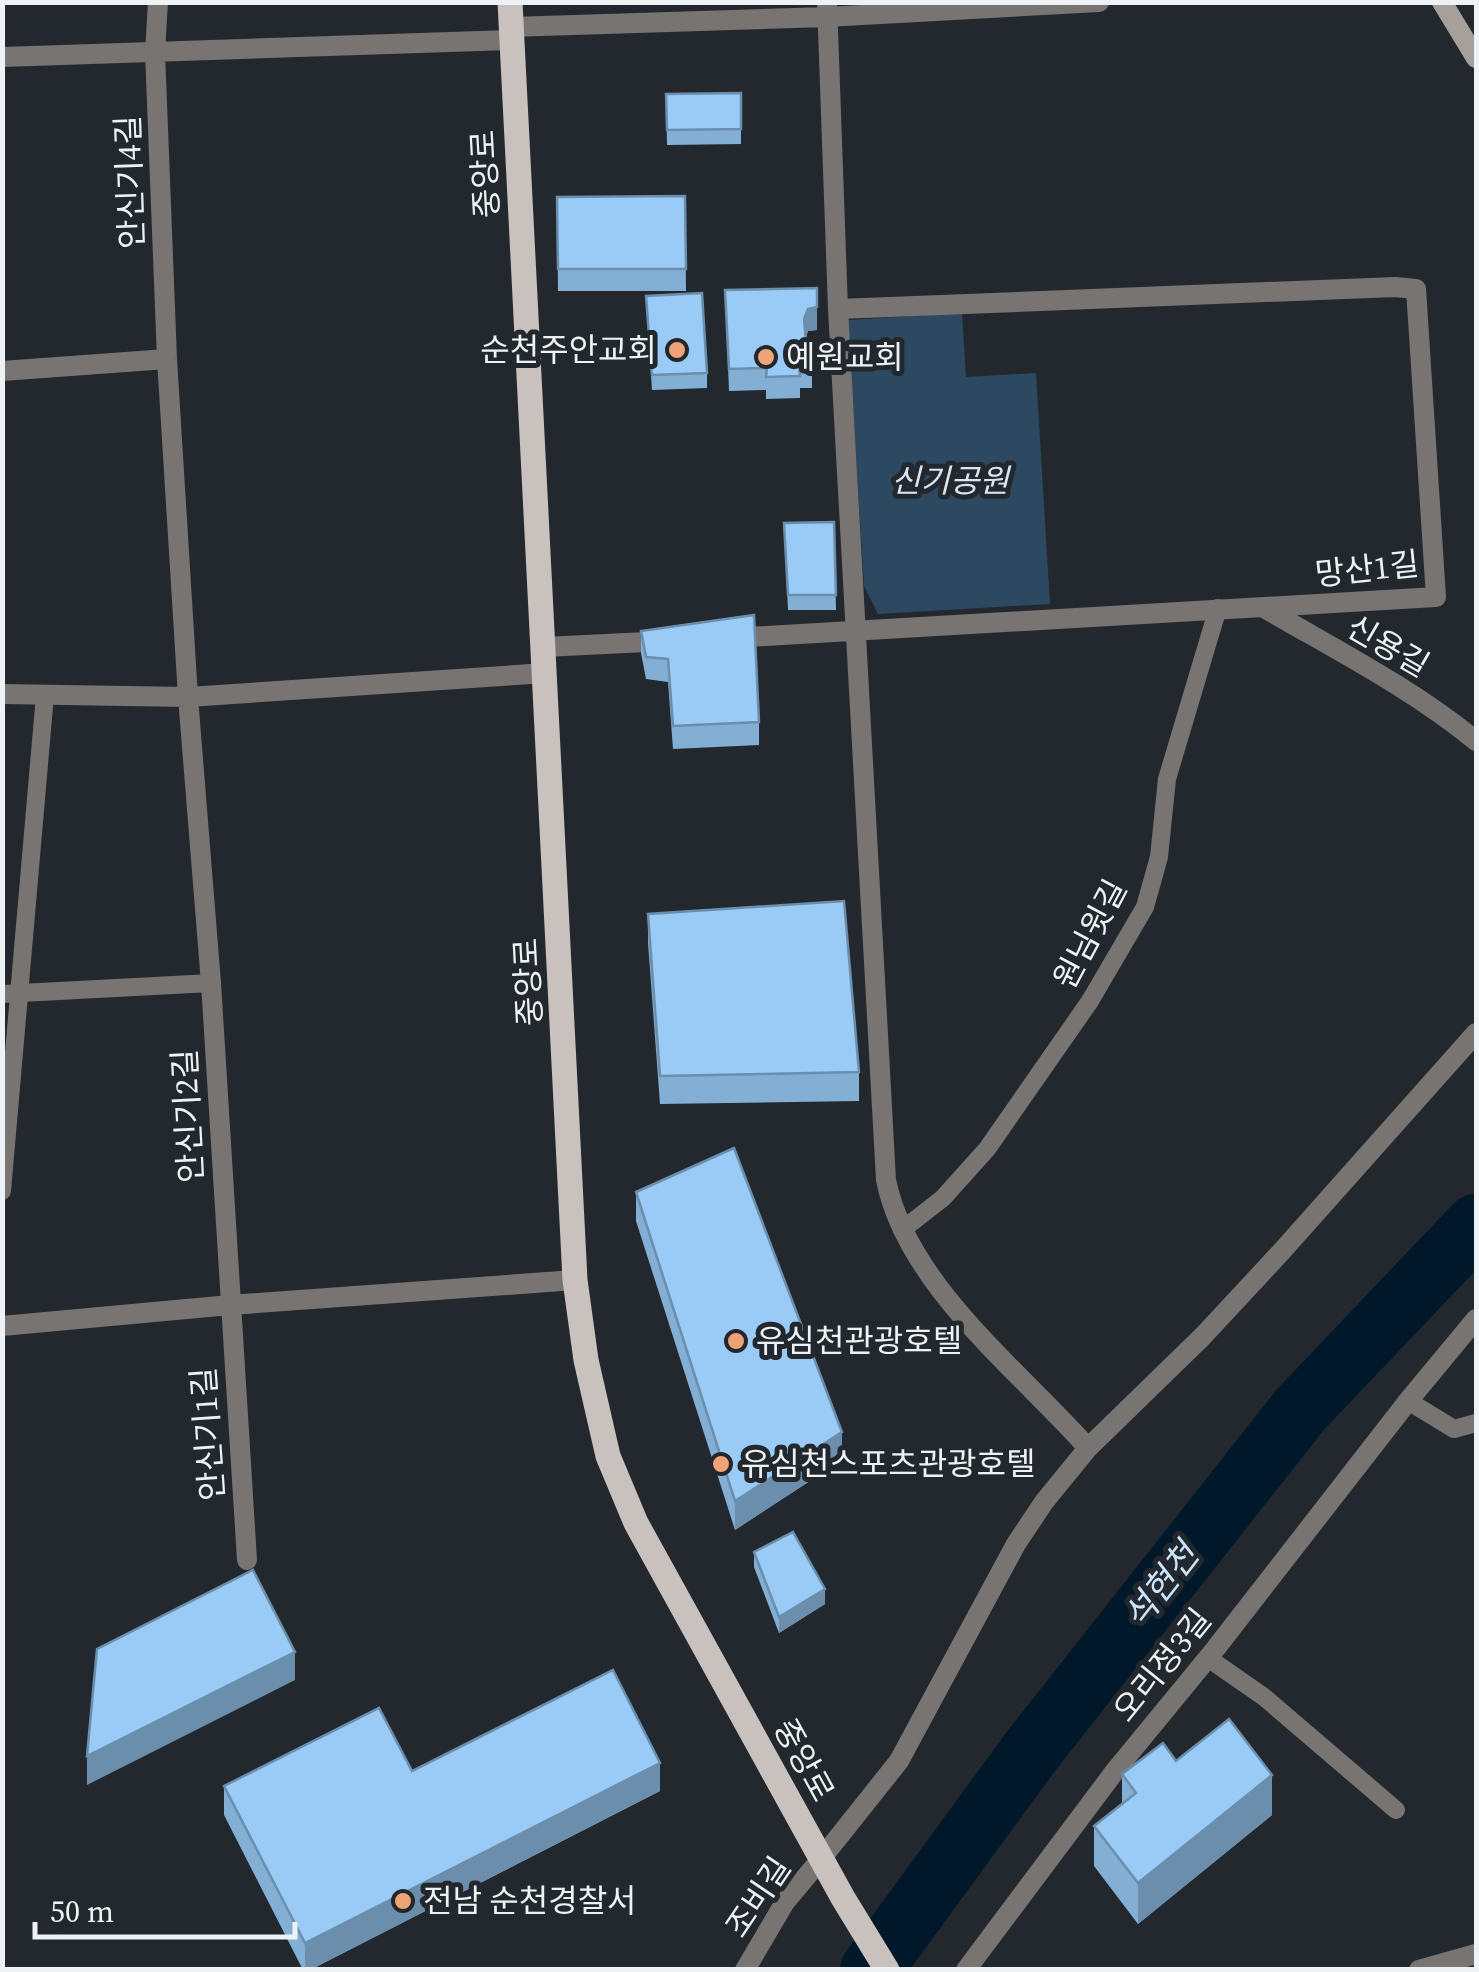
<svg xmlns="http://www.w3.org/2000/svg" width="1479" height="1972" viewBox="0 0 1479 1972" font-family="'Source Serif 4','Noto Sans KR',serif">
	<rect width="100%" height="100%" fill="#22282d"/>
	<path fill="#2c4961" d="M962 313 966 377 1036 373 1050 604 878 614 864 586 848 320Z"/>
	<g fill="none" stroke-linecap="round" stroke-linejoin="round">
		<path stroke="#01182b" stroke-width="62" d="M871 1970 1032 1750 1300 1410 1476 1225"/>
		<path stroke="#787472" stroke-width="18" d="M2 994 211 983
			M2 1191 45 695
			M902 1230 943 1198 987 1149 1090 1001 1145 907 1159 857 1167 779 1218 608
			M1408 1401 1454 1429 1476 1423
			M1208 1658 1264 1697 1396 1810"/>
		<path stroke="#787472" stroke-width="20" d="M158 2 155 52 167 359 188 697 211 983 247 1560
			M827 2 838 309 886 1180C907 1285 1020 1371 1088 1448
			M510 27 826 17 1099 2
			M2 57 510 40
			M2 371 167 359
			M1266 609C1338 651 1411 688 1476 741
			M731 638 1436 597 1416 289 1395 287 838 309
			M544 647 667 641
			M2 694 188 697 546 673
			M2 1326 230 1305 575 1280
			M821 1859 899 1761 1016 1544 1044 1502 1088 1448 1203 1336 1282 1251 1476 1033
			M966 1970 1115 1771 1216 1648 1408 1401 1476 1319
			M1419 1970 1476 1954"/>
		<path stroke="#787472" stroke-width="20" d="M745 1970 785 1902 821 1859"/>
		<path stroke="#a6a09c" stroke-width="20" d="M1442 2 1476 58"/>
		<path stroke="#c9c1bd" stroke-width="25" d="M510 2 575 1280 586 1360 608 1456 636 1523 843 1898 887 1970"/>
	</g>
	<path fill="#84afd4" d="M741 93V144L667 145 666 94Z
		M685 196 686 291H558L557 197Z
		M725 290 817 330 808 331 806 337V341L812 342V388H800V398L766 399V390L729 391Z
		M646 296 707 373V388L652 390Z
		M834 522 836 610H788L784 523Z
		M641 631 759 722V745L673 749 668 682 646 679 641 653Z
		M648 914 859 1072V1101L660 1104 648 943Z
		M636 1192 842 1460 735 1530 636 1221Z
		M754 1552 825 1604 779 1633 754 1567Z
		M1176 1761 1272 1815 1138 1924 1094 1866V1826L1122 1804V1774Z
		M412 1771 660 1791 310 1970H303L224 1815V1786Z"/>
	<path fill="#6b8eac" d="M817 288V330L808 331 804 341V319Z
		M842 1432V1460L735 1530V1501Z
		M825 1589V1604L779 1633V1617Z
		M295 1652V1680L87 1785V1756Z
		M660 1763V1791L310 1970H305V1943Z
		M1272 1775V1815L1138 1924V1883Z"/>
	<path fill="#99cbf6" stroke="#6b8eac" stroke-width="2.5" d="M741 93V129L667 130 666 94Z
		M685 196 686 269H558L557 197Z
		M817 288V307L808 309 804 319 806 341 812 342V366H799L800 376 766 377 767 368 729 369 725 290Z
		M702 293 707 373 652 375 646 296Z
		M834 522 836 595H788L784 523Z
		M754 615 759 722 673 726 668 659 646 657 641 631Z
		M844 901 859 1072 660 1076 648 914Z
		M734 1148 842 1432 735 1501 636 1192Z
		M793 1532 825 1589 779 1617 754 1552Z
		M253 1570 295 1652 87 1756 97 1649Z
		M613 1670 660 1763 305 1943 224 1786 379 1708 412 1771Z
		M1229 1719 1272 1775 1138 1883 1094 1826 1136 1793 1122 1774 1163 1743 1176 1761Z"/>
	<g fill="#efa377" stroke="#22282d" stroke-width="4">
		<circle cx="677" cy="350" r="10"/>
		<circle cx="766" cy="357" r="10"/>
		<circle cx="736" cy="1341" r="10"/>
		<circle cx="721" cy="1464" r="10"/>
		<circle cx="403" cy="1901" r="10"/>
	</g>
	<g text-anchor="middle" stroke-width="10" stroke-linejoin="round" paint-order="stroke">
		<g font-size="32" fill="#eef2f5" stroke="#22282d">
			<text transform="translate(485 174) rotate(-93)" y="11">중앙로</text>
			<text transform="translate(130 182) rotate(-92)" y="11">안신기4길</text>
			<text transform="translate(1367 569) rotate(-6)" y="11">망산1길</text>
			<text transform="translate(1388 646) rotate(30)" y="11">신용길</text>
			<text transform="translate(1090 934) rotate(-62)" y="11">원님윗길</text>
			<text transform="translate(528 982) rotate(-93)" y="11">중앙로</text>
			<text transform="translate(188 1116) rotate(-93)" y="11">안신기2길</text>
			<text transform="translate(208 1434) rotate(-94)" y="11">안신기1길</text>
			<text transform="translate(1162 1665) rotate(-51)" y="11">오리정3길</text>
			<text transform="translate(804 1760) rotate(61)" y="11">중앙로</text>
			<text transform="translate(758 1897) rotate(-56)" y="11">조비길</text>
		</g>
		<g font-size="32" fill="#eef2f5" stroke="#22282d" text-anchor="start">
			<text x="657" y="361" text-anchor="end">순천주안교회</text>
			<text x="786" y="368">예원교회</text>
			<text x="756" y="1352">유심천관광호텔</text>
			<text x="741" y="1475">유심천스포츠관광호텔</text>
			<text x="423" y="1912">전남 순천경찰서</text>
		</g>
		<g font-size="32" font-style="italic" fill="#d8e6f2" stroke="#22282d">
			<text x="950" y="492">신기공원</text>
		</g>
		<g font-size="35" font-style="italic" fill="#cae5fd" stroke="#22282d">
			<text transform="translate(1161 1586) rotate(-52)" y="12">석현천</text>
		</g>
	</g>
	<rect width="1479" height="1972" fill="none" stroke="#eef2f5" stroke-width="10"/>
	<path d="M35 1922v15h260v-15" fill="none" stroke="#eef2f5" stroke-width="5"/>
	<text x="50" y="1922" font-size="30" fill="#eef2f5" stroke="#22282d" stroke-width="8" paint-order="stroke">50 m</text>
</svg>
